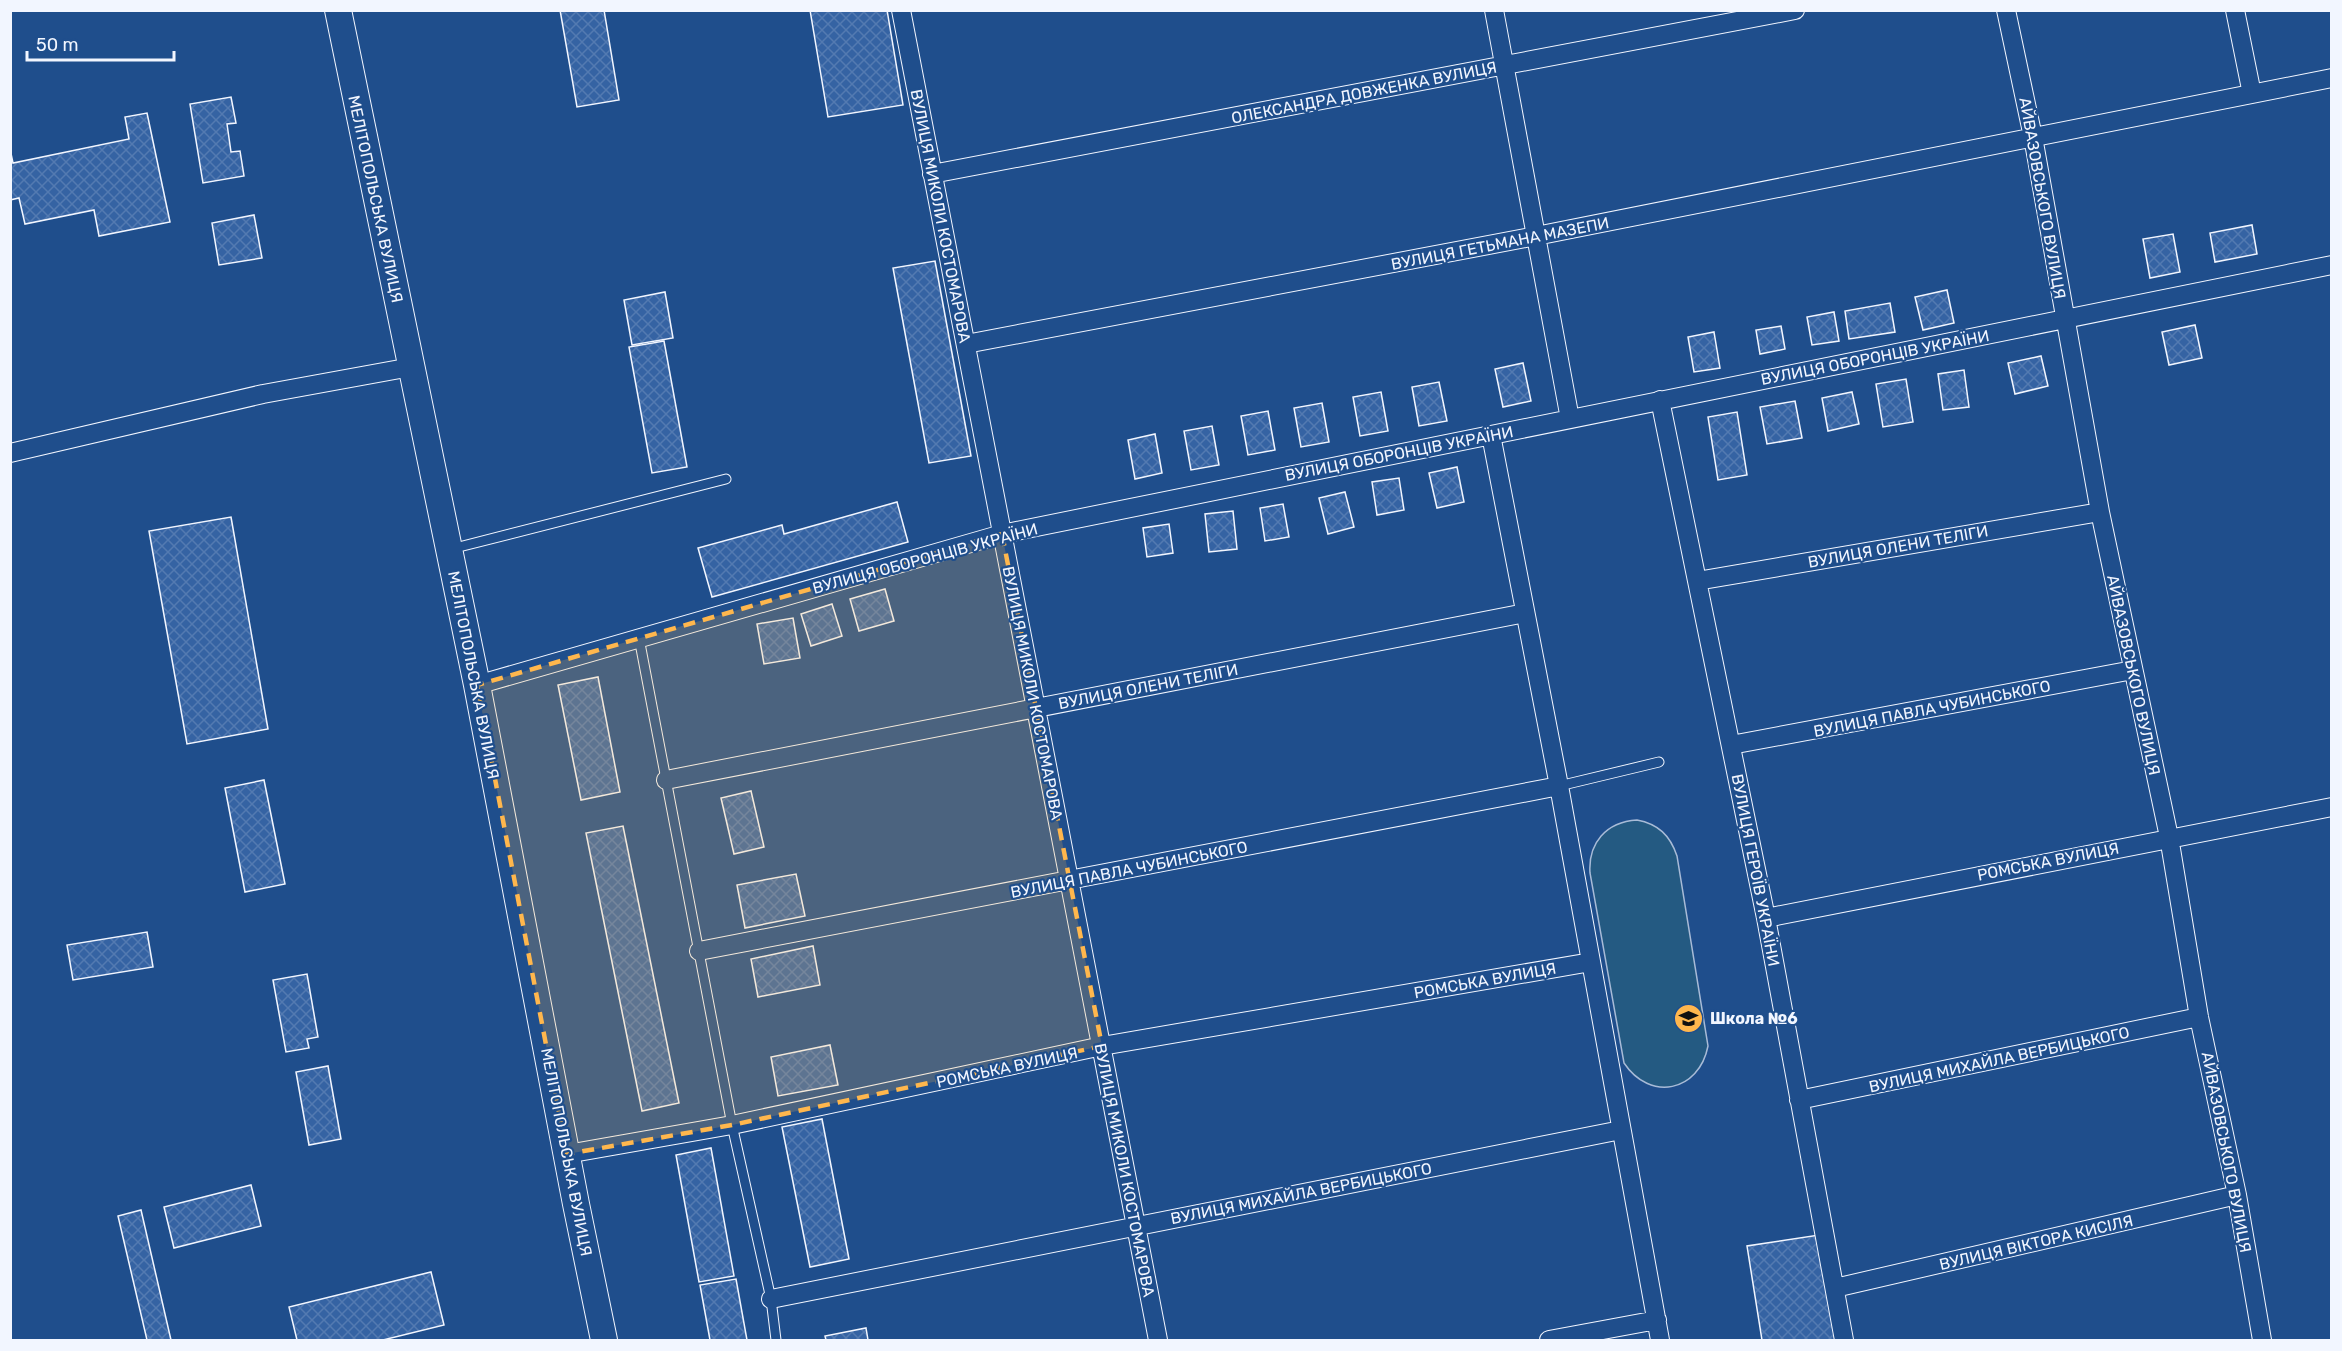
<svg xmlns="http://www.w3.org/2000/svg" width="2342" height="1351" viewBox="0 0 2342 1351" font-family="Rubik,sans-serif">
	<defs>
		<pattern id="building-cross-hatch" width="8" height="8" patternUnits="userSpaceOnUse" patternTransform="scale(1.5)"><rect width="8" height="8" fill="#3563a3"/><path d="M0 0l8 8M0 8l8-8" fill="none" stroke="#537ab1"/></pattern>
	</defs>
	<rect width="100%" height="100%" fill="#1f4e8c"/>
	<path fill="#245a82" stroke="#a8bbd7" stroke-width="1.5" d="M1637 820C1658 824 1670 835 1677 856L1708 1046C1699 1092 1650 1102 1624 1063L1590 873C1588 843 1606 822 1637 820Z"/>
	<path fill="url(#building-cross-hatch)" stroke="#f2f6ff" stroke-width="1.5" d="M560 10H604L619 100 577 107Z
		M810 10H887L903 105 828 117Z
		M231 97 236 123 227 124 231 152 240 151 244 176 203 183 190 104Z
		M147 113 170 222 99 236 94 210 25 224 19 198 10 200V149L13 163 129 139 125 117Z
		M254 215 262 258 219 265 212 223Z
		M2252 225 2257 254 2215 262 2210 233Z
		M2173 234 2180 272 2150 278 2143 239Z
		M935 261 971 456 929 463 893 268Z
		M1947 290 1954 323 1923 330 1915 297Z
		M665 292 673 338 632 345 624 300Z
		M1890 303 1895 332 1849 339 1845 311Z
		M1834 312 1839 341 1812 345 1807 317Z
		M2195 325 2202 358 2169 365 2162 332Z
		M1781 326 1785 349 1760 354 1756 330Z
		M1714 332 1720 368 1694 372 1688 337Z
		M664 341 687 467 652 473 629 347Z
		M2041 356 2048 386 2015 394 2008 363Z
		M1523 363 1531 401 1503 407 1495 369Z
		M1964 370 1969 407 1943 410 1938 374Z
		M1906 379 1913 422 1883 427 1876 384Z
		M1439 382 1447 421 1419 426 1412 387Z
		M1381 392 1388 431 1360 436 1353 397Z
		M1852 392 1859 424 1828 431 1822 398Z
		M1795 401 1802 438 1767 444 1760 407Z
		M1322 403 1329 442 1301 447 1294 408Z
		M1268 411 1275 450 1248 455 1241 416Z
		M1737 412 1747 475 1718 480 1708 417Z
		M1212 426 1219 465 1191 470 1184 431Z
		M1155 434 1162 473 1135 479 1128 440Z
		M1457 467 1464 502 1437 508 1429 473Z
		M1399 478 1404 510 1377 515 1372 482Z
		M1345 492 1354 527 1328 534 1319 498Z
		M897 502 908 542 712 597 698 548 782 525 784 534Z
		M1283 504 1289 537 1265 541 1260 508Z
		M1233 511 1237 549 1209 552 1205 514Z
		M231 517 268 729 187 744 149 531Z
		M1169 524 1173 553 1147 557 1143 528Z
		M885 589 894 621 859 631 850 599Z
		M832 604 842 636 811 646 801 614Z
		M793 618 800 658 764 664 757 624Z
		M598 677 620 792 581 800 558 685Z
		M264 780 285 884 245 892 225 788Z
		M751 791 764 847 734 854 721 798Z
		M623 826 679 1103 642 1111 586 833Z
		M796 874 805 916 745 928 737 885Z
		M147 932 153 967 73 980 67 945Z
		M813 946 820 985 758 997 751 959Z
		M307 974 318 1037 307 1039 309 1048 286 1052 273 980Z
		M830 1045 838 1085 778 1096 771 1057Z
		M328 1066 341 1139 309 1145 296 1072Z
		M822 1119 849 1259 810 1267 782 1127Z
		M711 1148 734 1276 699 1282 676 1155Z
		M251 1185 261 1226 174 1248 164 1207Z
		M141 1210 171 1340H147L118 1216Z
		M1819 1235 1835 1340H1762L1747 1246Z
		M431 1272 444 1325 383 1340H297L289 1307Z
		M736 1279 747 1340H710L700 1285Z
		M866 1328 868 1340H826L825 1336Z"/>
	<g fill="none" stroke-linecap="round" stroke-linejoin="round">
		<defs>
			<path id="service" d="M451 549 726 479
				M639 638 732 1125 771 1299 776 1340
				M1559 786 1659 762"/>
			<path id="minor" d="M901 10 1158 1340
				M1494 10 1570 419
				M2006 10 2033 137 2100 512 2169 837 2199 1017 2237 1195 2262 1340
				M2235 10 2252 94
				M932 174 1795 10
				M966 344 1536 236 2332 78
				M1660 400 1766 918 1844 1340
				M1491 435 1559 786 1660 1340
				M10 453 263 394 411 367
				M1697 581 2100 512
				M477 685 1002 534 2332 265
				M1731 745 2133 670
				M666 780 1525 613
				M1766 918 2332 807
				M699 951 1559 786
				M1799 1100 2199 1017
				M567 1154 732 1125 1102 1046 1591 962
				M1835 1288 2237 1195
				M771 1299 1621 1130
				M1549 1340 1657 1320"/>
			<path id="secondary" d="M338 10 477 685 576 1204 604 1340"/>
		</defs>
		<use href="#service" stroke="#f2f6ff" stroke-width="11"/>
		<use href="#minor" stroke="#f2f6ff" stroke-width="20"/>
		<use href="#secondary" stroke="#f2f6ff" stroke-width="28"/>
		<use href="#service" stroke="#1f4e8c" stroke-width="9"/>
		<use href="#minor" stroke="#1f4e8c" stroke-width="18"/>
		<use href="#secondary" stroke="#1f4e8c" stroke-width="26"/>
	</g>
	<path fill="#ffb74d" fill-opacity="0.2" stroke="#ffb74d" stroke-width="4.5" stroke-dasharray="12 8" stroke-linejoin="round" d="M1002 534 1102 1046 732 1125 567 1154 477 685Z"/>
	<defs>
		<symbol id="school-disc" viewBox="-11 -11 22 22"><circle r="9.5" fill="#ffb74d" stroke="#1f4e8c"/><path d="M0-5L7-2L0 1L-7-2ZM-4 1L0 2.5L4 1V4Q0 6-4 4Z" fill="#111"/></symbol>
	</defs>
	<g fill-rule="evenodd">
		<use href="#school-disc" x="1672" y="1002" width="33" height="33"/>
	</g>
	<g text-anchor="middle" stroke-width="4.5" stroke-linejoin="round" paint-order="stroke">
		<g font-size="16" fill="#f2f6ff" stroke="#1f4e8c">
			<text transform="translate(1364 92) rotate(-11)" y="6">ОЛЕКСАНДРА ДОВЖЕНКА ВУЛИЦЯ</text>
			<text transform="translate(2043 198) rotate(80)" y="6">АЙВАЗОВСЬКОГО ВУЛИЦЯ</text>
			<text transform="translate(376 199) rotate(78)" y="6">МЕЛІТОПОЛЬСЬКА ВУЛИЦЯ</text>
			<text transform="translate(941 216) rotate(79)" y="6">ВУЛИЦЯ МИКОЛИ КОСТОМАРОВА</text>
			<text transform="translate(1500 243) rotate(-11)" y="6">ВУЛИЦЯ ГЕТЬМАНА МАЗЕПИ</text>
			<text transform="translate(1875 357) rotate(-11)" y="6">ВУЛИЦЯ ОБОРОНЦІВ УКРАЇНИ</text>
			<text transform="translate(1399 453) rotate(-11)" y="6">ВУЛИЦЯ ОБОРОНЦІВ УКРАЇНИ</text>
			<text transform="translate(1898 546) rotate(-10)" y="6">ВУЛИЦЯ ОЛЕНИ ТЕЛІГИ</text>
			<text transform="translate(925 558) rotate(-15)" y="6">ВУЛИЦЯ ОБОРОНЦІВ УКРАЇНИ</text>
			<text transform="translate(474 675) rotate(79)" y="6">МЕЛІТОПОЛЬСЬКА ВУЛИЦЯ</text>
			<text transform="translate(2134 675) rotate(78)" y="6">АЙВАЗОВСЬКОГО ВУЛИЦЯ</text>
			<text transform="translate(1148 686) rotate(-11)" y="6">ВУЛИЦЯ ОЛЕНИ ТЕЛІГИ</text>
			<text transform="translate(1033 693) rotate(79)" y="6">ВУЛИЦЯ МИКОЛИ КОСТОМАРОВА</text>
			<text transform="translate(1932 708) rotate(-11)" y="6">ВУЛИЦЯ ПАВЛА ЧУБИНСЬКОГО</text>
			<text transform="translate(2048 861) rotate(-11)" y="6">РОМСЬКА ВУЛИЦЯ</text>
			<text transform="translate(1129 869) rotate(-11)" y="6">ВУЛИЦЯ ПАВЛА ЧУБИНСЬКОГО</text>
			<text transform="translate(1756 870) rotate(79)" y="6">ВУЛИЦЯ ГЕРОЇВ УКРАЇНИ</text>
			<text transform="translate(1485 980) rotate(-10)" y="6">РОМСЬКА ВУЛИЦЯ</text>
			<text transform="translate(1999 1059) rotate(-12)" y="6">ВУЛИЦЯ МИХАЙЛА ВЕРБИЦЬКОГО</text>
			<text transform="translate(1007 1067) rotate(-12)" y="6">РОМСЬКА ВУЛИЦЯ</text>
			<text transform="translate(567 1152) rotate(79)" y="6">МЕЛІТОПОЛЬСЬКА ВУЛИЦЯ</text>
			<text transform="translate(2227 1152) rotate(79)" y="6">АЙВАЗОВСЬКОГО ВУЛИЦЯ</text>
			<text transform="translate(1125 1170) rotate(79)" y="6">ВУЛИЦЯ МИКОЛИ КОСТОМАРОВА</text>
			<text transform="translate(1301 1193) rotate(-11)" y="6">ВУЛИЦЯ МИХАЙЛА ВЕРБИЦЬКОГО</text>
			<text transform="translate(2036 1242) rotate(-13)" y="6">ВУЛИЦЯ ВІКТОРА КИСІЛЯ</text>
		</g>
		<g font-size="16" font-weight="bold" fill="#f2f6ff" stroke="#1f4e8c" text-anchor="start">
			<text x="1710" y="1024">Школа №6</text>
		</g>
	</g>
	<rect width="2342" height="1351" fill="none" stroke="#f2f6ff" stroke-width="24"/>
	<path d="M27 51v9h147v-9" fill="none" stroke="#f2f6ff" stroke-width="3"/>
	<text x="36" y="51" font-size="18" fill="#f2f6ff" stroke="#1f4e8c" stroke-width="4.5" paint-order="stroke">50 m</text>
</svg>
